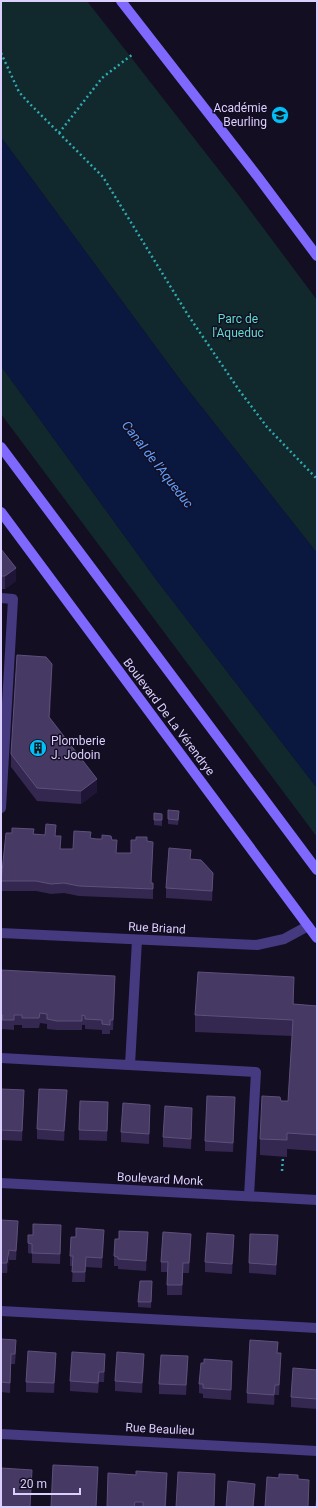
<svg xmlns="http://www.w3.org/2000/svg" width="318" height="1508" viewBox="0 0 318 1508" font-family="Roboto,sans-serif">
	<rect width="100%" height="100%" fill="#140e22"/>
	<path fill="#11292c" d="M1 1H87L240 197 317 300V553L181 381 1 137Z
		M1 366 158 582 317 788V837L1 414Z"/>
	<path fill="#0a173f" d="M1 137 181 381 317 553V788L158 582 1 366Z"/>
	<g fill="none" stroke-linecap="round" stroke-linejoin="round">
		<path stroke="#30a9b2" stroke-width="2.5" stroke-dasharray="2 3" stroke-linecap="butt" d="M1 53 19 92 28 102 103 177 188 315 239 390 267 427 317 479
			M59 133 102 78 133 54
			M282 1171 283 1157"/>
		<path stroke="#453980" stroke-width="10" d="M1 598 13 599 1 808
			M1 1058 256 1072 249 1196
			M130 1065 137 940
			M1 1311 317 1328"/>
		<path stroke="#453980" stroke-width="10" d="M1 933 257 945 284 939 308 926
			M1 1434 317 1451"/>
		<path stroke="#453980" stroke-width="10" d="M1 1183 317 1200"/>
		<path stroke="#7e68fd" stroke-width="10" d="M121 1 258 177 317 256
			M1 447 317 870
			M1 512 317 938"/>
	</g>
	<path fill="#342750" d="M317 129V144L316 143V130Z
		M1 549 16 581 5 589H1Z
		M52 677 50 718 97 792 81 804 37 801 11 767V754Z
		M162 814V826L154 825V820Z
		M179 816 178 825 168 824V819Z
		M12 833 56 836 61 849H73L91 838 112 840 116 853H131L147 841 153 852 151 883H153V899L79 896 64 893 51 894 36 891H1V881Z
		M213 883 212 901 166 898V888Z
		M1 970 115 986 113 1030H110V1034H102V1030L85 1029V1025H82V1030H57L47 1029V1024L40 1023 39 1028H22V1025H14V1030L2 1029V1025H1Z
		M294 993V1004L317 1006V1151L287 1149V1157L260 1155V1139L281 1101H288L292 1036 195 1032V1015Z
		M1 1089 24 1100 22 1141 1 1140Z
		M67 1100 64 1141 37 1139V1129Z
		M235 1107 233 1152 205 1151V1141Z
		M108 1112 107 1141 79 1140V1130Z
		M150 1115 149 1144 121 1142V1132Z
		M192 1118 191 1149 163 1147V1137Z
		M1 1220 18 1231 16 1260H9L7 1273H1Z
		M33 1235H61L60 1264 32 1263V1254L28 1253V1243Z
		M119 1239 148 1242 146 1271 118 1269V1266H114V1256Z
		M104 1240 102 1268 86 1267 85 1282H72L73 1266H70V1256Z
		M191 1243 189 1273H183L182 1295H167V1272H161V1262Z
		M234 1245 232 1274 205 1272V1262Z
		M278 1245 276 1275 249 1273V1263Z
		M152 1287 151 1308 138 1307V1302Z
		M1 1339 16 1350 15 1364H11L10 1393 1 1392Z
		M278 1353 281 1363 279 1395H275L274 1405 247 1403V1393Z
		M56 1363 54 1393 26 1392V1382Z
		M105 1364 104 1382H99L98 1393 70 1391V1381Z
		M144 1364 142 1393 115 1391V1381Z
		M188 1366 186 1395 159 1394V1384Z
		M317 1370V1409L291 1407V1397Z
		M232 1371 231 1400 203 1398V1394L199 1393V1384Z
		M167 1483 166 1507H107Z"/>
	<path fill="#1f1536" d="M16 568V581L5 589V576Z
		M52 664V677L49 730V717Z
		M97 779V792L81 804V791Z
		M153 842V852L151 893V883Z
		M213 873V883L212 901V891Z
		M115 976V986L113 1030V1020Z
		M294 977V993L293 1021V1004Z
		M24 1090V1100L22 1141V1131Z
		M67 1090V1100L64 1141V1131Z
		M235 1097V1107L233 1152V1143Z
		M150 1105V1115L149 1144V1134Z
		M192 1108V1118L191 1149V1139Z
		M18 1221V1231L16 1260V1251Z
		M61 1225V1235L60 1264V1254Z
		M104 1230V1240L102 1268V1258Z
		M148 1232V1242L146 1271V1261Z
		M191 1234V1243L189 1273V1263Z
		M234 1235V1245L232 1274V1264Z
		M278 1235V1245L276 1275V1265Z
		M9 1250V1260L7 1273V1263Z
		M86 1257V1267L85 1282V1272Z
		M183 1263V1273L182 1295V1285Z
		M56 1353V1363L54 1393V1383Z
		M281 1353V1363L279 1395V1385Z
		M105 1354V1364L104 1382V1372Z
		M144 1354V1364L142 1393V1383Z
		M232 1361V1371L231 1400V1390Z
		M275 1385V1395L274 1405V1395Z
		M255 1484V1493L254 1507H253Z"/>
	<path fill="#463963" stroke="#5d507b" d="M1 549 16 568 5 576H1Z
		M17 655 46 657 52 664 49 717 97 779 81 791 37 788 11 754Z
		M168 810 179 811 178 820 168 819Z
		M154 813 162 814V820H154Z
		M46 824 56 825 55 836H61L60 849H73L74 831 91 832 90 838 96 839H102V835L111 836 112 840H117L116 853H131V840H136V837H147V841L153 842 151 883H153V889L79 886 64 883 51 884 36 881H1L6 833H12V828L34 829 33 834 45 835Z
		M169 848 191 850 190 859 201 860 213 873 212 891 166 888Z
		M1 970 115 976 113 1020H110V1025L102 1024V1020L85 1019V1016L82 1015V1021H57L47 1019V1014L40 1013 39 1018H22V1015H14V1020H2L3 1015H1Z
		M198 972 294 977 293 1004 317 1006V1135L287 1133V1140L260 1139 262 1096 280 1097 281 1101H288L293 1020 195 1015Z
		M1 1089 24 1090 22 1131 1 1130Z
		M39 1089 67 1090 64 1131 37 1129Z
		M207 1096 235 1097 233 1143 205 1141Z
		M80 1101 108 1102 107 1131 79 1130Z
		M123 1103 150 1105 149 1134 121 1132Z
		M165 1106 192 1108 191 1139 163 1137Z
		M1 1220 18 1221 16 1251 9 1250 7 1263H1Z
		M33 1224 61 1225 60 1254 32 1253V1244L28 1243V1235H33Z
		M76 1228 104 1230 102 1258 86 1257 85 1272H72L73 1256H70L71 1237H76Z
		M119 1231 148 1232 146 1261 118 1259V1257L114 1256 115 1239H119Z
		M163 1232 191 1234 189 1263H183L182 1285H167L168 1262H161Z
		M207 1233 234 1235 232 1264 205 1262Z
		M250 1234 278 1235 276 1265 249 1263Z
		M140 1281H152L151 1302H138Z
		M1 1339 16 1340 15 1354H11L10 1383 1 1382Z
		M250 1340 278 1342 277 1353H281L279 1385H275L274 1395 247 1393Z
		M28 1351 56 1353 54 1383 26 1382Z
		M72 1352 105 1354 104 1372H99L98 1383 70 1381Z
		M117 1352 144 1354 142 1383 115 1381Z
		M161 1355 188 1356 186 1385 159 1384Z
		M204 1359 232 1361 231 1390 203 1388V1384H199L201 1363H204Z
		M293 1368 317 1370V1399L291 1397Z
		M53 1465 98 1467 96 1507H51Z
		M1 1468 32 1470 30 1507H1Z
		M136 1471 167 1473 165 1507H143V1502H135L134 1507H107L108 1473 136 1475Z
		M178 1472 215 1474 214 1507H176Z
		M279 1474 298 1475V1479L309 1480 308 1507H265L267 1477 279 1478Z
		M228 1481 255 1484 253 1507H226Z
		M317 1493V1507H316Z"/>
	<defs>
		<symbol id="school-disc" viewBox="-11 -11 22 22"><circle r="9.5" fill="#03bff7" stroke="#140e22"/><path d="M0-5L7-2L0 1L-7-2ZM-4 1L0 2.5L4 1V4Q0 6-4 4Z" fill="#111"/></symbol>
		<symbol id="building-disc" viewBox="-11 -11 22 22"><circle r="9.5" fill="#03bff7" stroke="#140e22"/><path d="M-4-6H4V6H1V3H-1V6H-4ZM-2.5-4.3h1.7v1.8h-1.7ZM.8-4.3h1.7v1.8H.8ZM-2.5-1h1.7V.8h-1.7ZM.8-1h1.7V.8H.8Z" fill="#111"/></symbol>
	</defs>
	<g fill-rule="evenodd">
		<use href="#school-disc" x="270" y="105" width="20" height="20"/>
		<use href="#building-disc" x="28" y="738" width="20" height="20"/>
	</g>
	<g text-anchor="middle" stroke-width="3" stroke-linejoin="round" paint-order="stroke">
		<g font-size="12" fill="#dbcffe" stroke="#140e22" text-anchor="end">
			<text x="267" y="112">Académie<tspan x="267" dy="14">Beurling</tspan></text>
			<text x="51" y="745" text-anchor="start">Plomberie<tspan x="51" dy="14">J. Jodoin</tspan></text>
		</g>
		<g font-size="12" fill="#5cddce" stroke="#140e22">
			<text x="238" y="323">Parc de<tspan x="238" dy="14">l'Aqueduc</tspan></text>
		</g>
		<g font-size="12" fill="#dbcffe" stroke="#140e22">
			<text transform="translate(169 717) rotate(53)" y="4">Boulevard De La Vérendrye</text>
			<text transform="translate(157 928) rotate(3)" y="4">Rue Briand</text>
			<text transform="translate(160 1179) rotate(3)" y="4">Boulevard Monk</text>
			<text transform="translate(160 1429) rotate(3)" y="4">Rue Beaulieu</text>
		</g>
		<g font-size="13" font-style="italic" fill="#5fa0fd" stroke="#140e22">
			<text transform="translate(158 464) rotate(52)" y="5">Canal de l'Aqueduc</text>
		</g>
	</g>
	<rect width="318" height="1508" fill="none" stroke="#dbcffe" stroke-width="4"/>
	<path d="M14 1488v6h66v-6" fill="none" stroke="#dbcffe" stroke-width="2"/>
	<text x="20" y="1488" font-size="12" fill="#dbcffe" stroke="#140e22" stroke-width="3" paint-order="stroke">20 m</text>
</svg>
